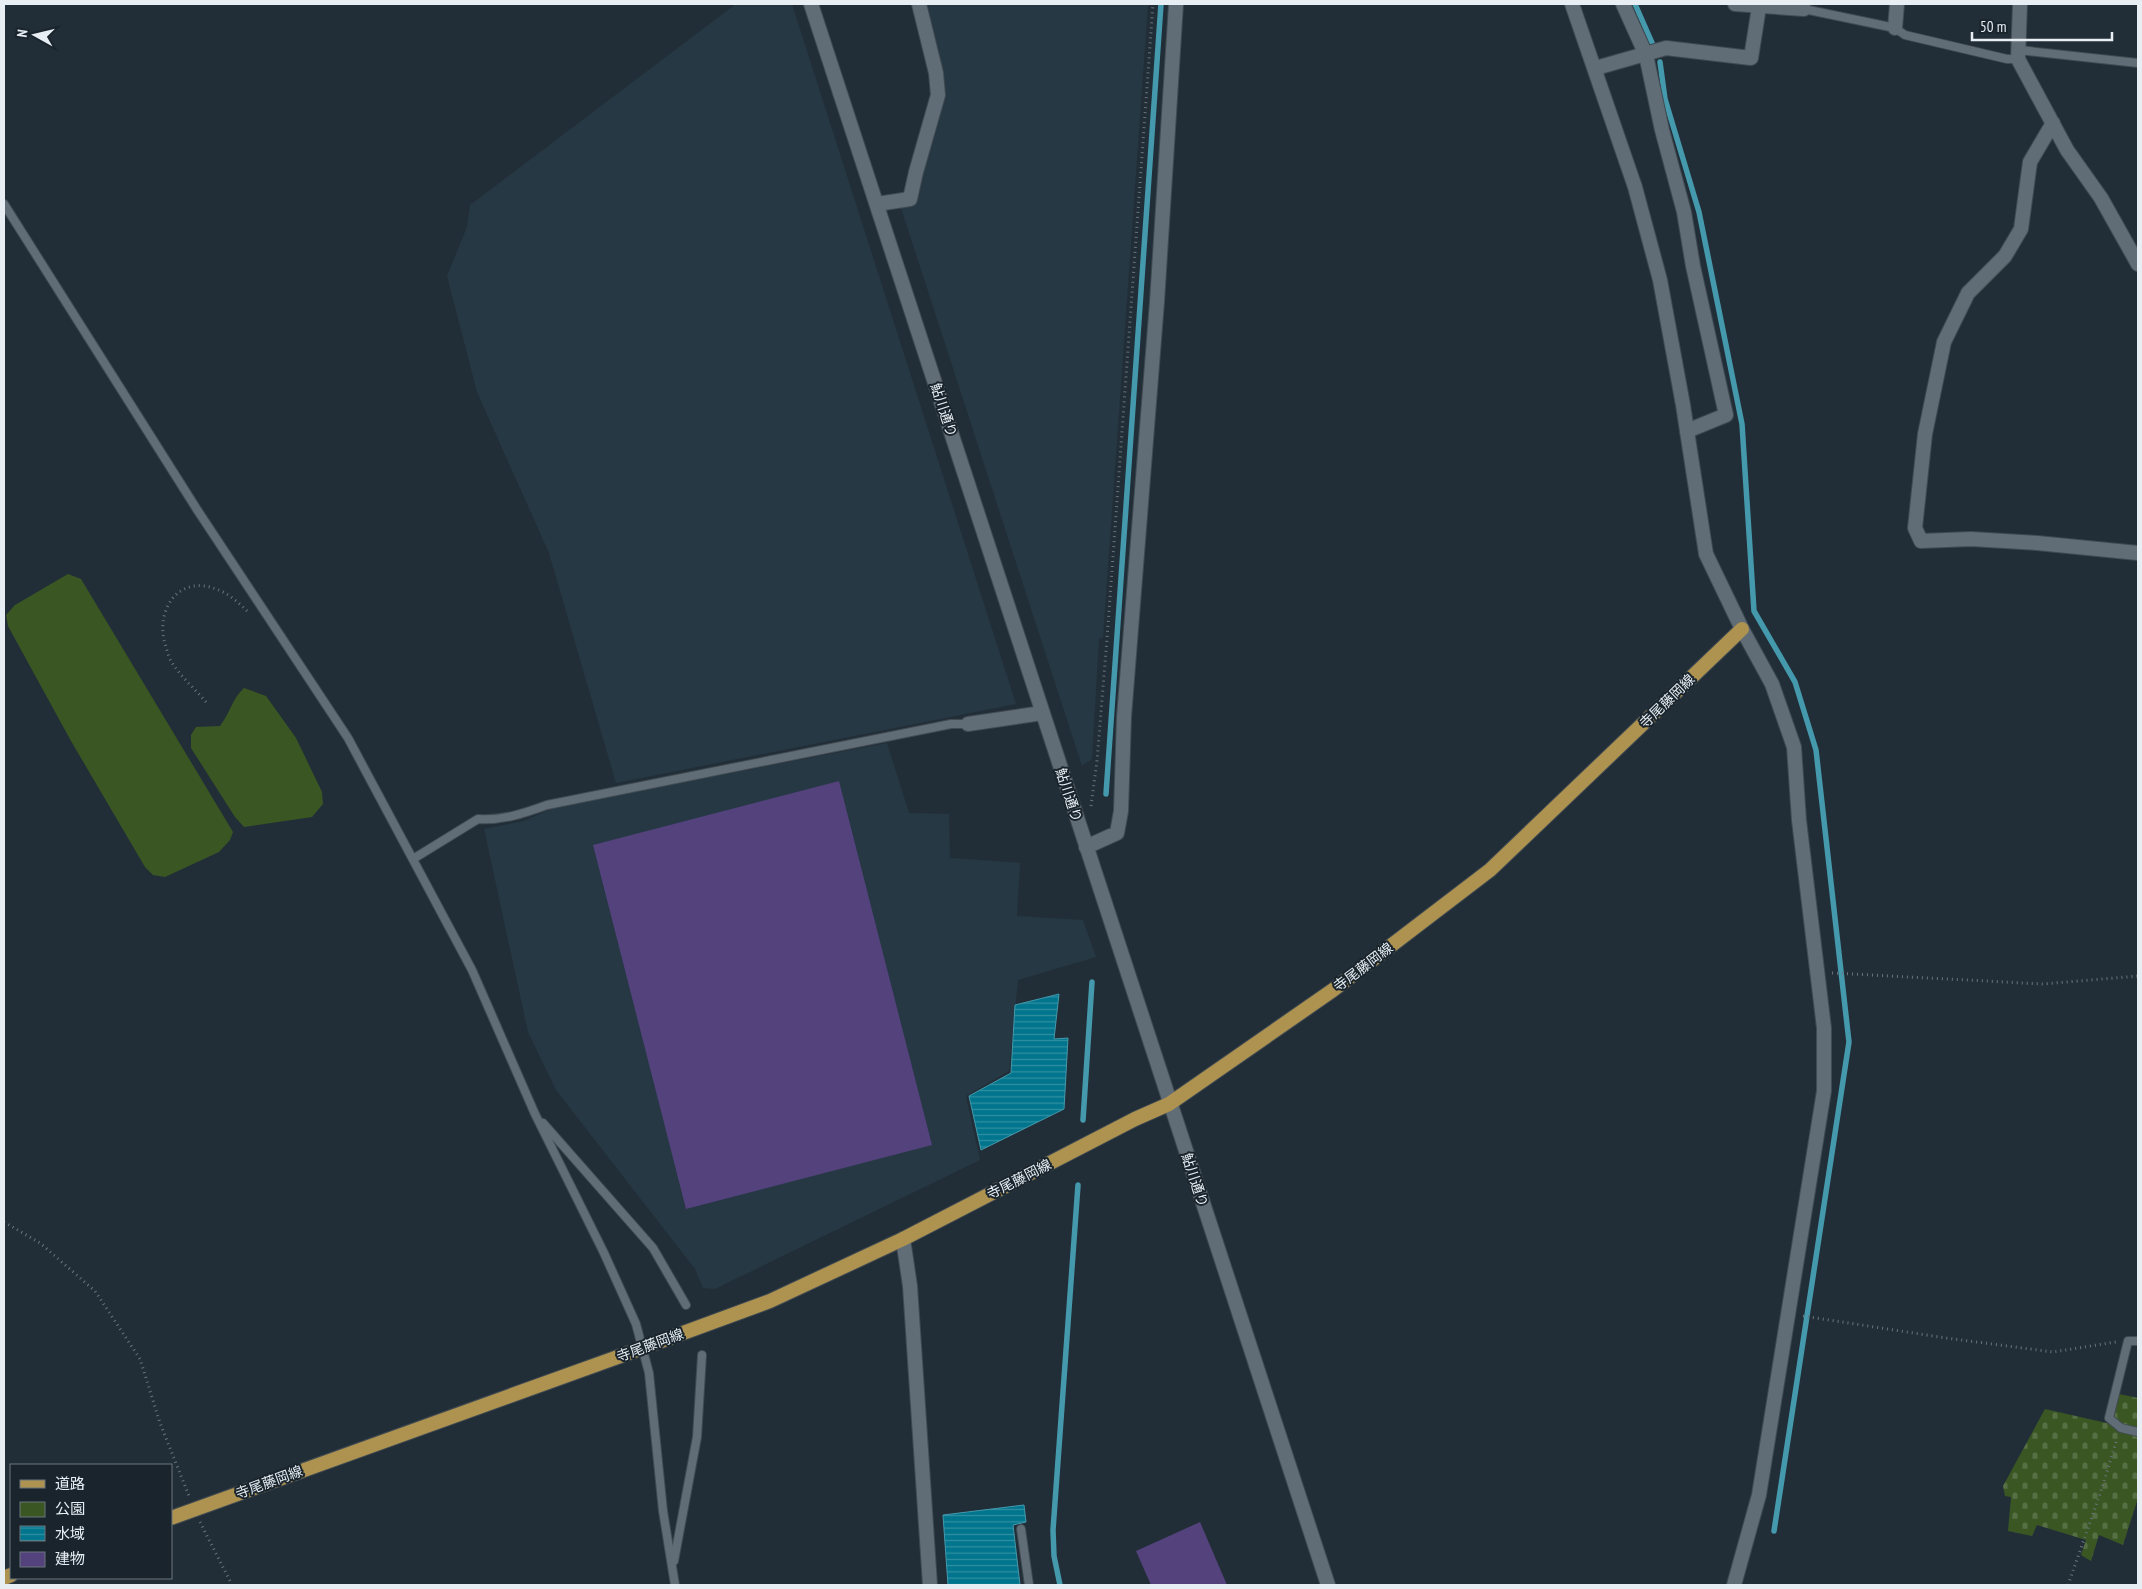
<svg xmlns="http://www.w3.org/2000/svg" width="2142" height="1589" viewBox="0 0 2142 1589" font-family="'PT Sans Narrow','Noto Sans JP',sans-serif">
	<defs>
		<pattern id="cemetery-stones" width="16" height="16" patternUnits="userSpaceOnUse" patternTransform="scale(1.25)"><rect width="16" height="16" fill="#3a5723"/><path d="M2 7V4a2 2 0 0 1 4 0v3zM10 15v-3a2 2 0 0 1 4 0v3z" fill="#566f44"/></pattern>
		<pattern id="water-rules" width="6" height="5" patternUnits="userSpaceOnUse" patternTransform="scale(1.25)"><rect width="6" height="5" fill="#00758d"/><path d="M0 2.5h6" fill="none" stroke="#3290a3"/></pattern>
	</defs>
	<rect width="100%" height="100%" fill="#222e37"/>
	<path fill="#263844" d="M736 4H792L1016 704 616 783 549 553 477 392 447 276 467 227 470 205Z
		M926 4H1148L1103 638 1099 639 1092 759 1082 766 901 208 916 202 922 170 943 100V72Z
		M887 743 909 813 949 814 950 858 1020 863 1017 916 1083 920 1096 957 1018 980 1009 1071 966 1096 980 1160 715 1289 703 1288 695 1269 556 1090 528 1032 484 829 524 821 555 807Z"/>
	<path fill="url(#cemetery-stones)" d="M2119 1394 2138 1398V1498L2123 1545 2099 1535 2091 1561 2081 1555 2086 1540 2037 1525 2032 1536 2008 1531 2011 1497 2005 1496 2003 1486 2045 1409 2111 1424Z"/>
	<path fill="#3a5723" d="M68 574 81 579 233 832 230 840 219 852 165 877 153 875 145 867 71 741 8 626 6 615 15 605Z
		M244 688 266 696 296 738 322 792 323 804 312 817 244 827 235 817 191 748V735L196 727 220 726C230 713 232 699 244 688Z"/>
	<path fill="url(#water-rules)" stroke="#4599ac" d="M1059 994 1054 1039 1068 1038 1064 1109 981 1150 969 1096 1011 1073 1015 1005Z
		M1024 1505 1026 1522 1013 1525 1020 1585H948L943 1515Z"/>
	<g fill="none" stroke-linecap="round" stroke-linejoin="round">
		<path stroke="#4599ac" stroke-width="5.5" d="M1635 4 1653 45
			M1660 62 1665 99 1699 212 1742 424 1754 611 1795 682 1816 750 1849 1042 1774 1531
			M1106 794 1161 4
			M1083 1120 1092 982
			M1060 1585 1054 1556 1053 1530 1078 1185"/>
	</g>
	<path fill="#53427c" d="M839 781 932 1145 686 1209 593 845Z
		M1200 1522 1227 1585H1151L1136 1551Z"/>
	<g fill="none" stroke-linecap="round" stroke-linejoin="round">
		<defs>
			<path id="service" d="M1804 9 1895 28 1905 35 2007 59H2018
				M2019 50 2138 63
				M4 204 196 508 348 738 472 970 535 1114 604 1253 636 1324 649 1373 663 1511 675 1585
				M413 859 478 819C502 821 525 813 547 805L951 724H968
				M543 1123 653 1248 686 1305
				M2138 1341H2128L2109 1418 2121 1428 2138 1432
				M1021 1529 1029 1585
				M674 1561 697 1437 702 1355"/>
			<path id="minor" d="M1623 4 1646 55 1662 130 1684 212 1693 266 1726 415 1687 431
				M1735 4 1804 9
				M2020 4 2018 59 2067 150 2101 198 2138 264
				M1895 28 1897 4
				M1596 68 1666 48 1751 58 1759 7
				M2053 123 2030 162 2021 229 2005 256 1968 293 1944 342 1925 434 1915 528 1921 541 1971 539 2037 543 2138 553
				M877 204 910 199 916 172 938 95 936 73 919 4
				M968 724 1042 713
				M1086 847 1117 833 1121 811 1124 717 1157 302 1176 4"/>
			<path id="tertiary" d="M811 4 1328 1585
				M1572 4 1635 187 1660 280 1683 405 1706 554 1742 629 1772 684 1794 747 1799 820 1824 1028V1091L1759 1495 1734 1585
				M903 1239 910 1286 930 1585"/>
			<path id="primary" d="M615 1358 770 1301 903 1239 1135 1119 1169 1104 1333 990 1490 870 1742 629
				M4 1578 11 1575"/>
		</defs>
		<use href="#service" stroke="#404a51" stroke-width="10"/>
		<use href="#minor" stroke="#404a51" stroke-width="16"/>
		<use href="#tertiary" stroke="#404a51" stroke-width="16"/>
		<use href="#primary" stroke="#404a51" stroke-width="16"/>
		<path stroke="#69737b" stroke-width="3" stroke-dasharray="1 4" stroke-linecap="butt" d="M206 702C195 689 180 676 171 661 168 656 166 646 164 640 157 607 180 575 216 589 228 593 238 602 247 611
			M1091 806 1097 761 1107 639 1153 4
			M1832 973 2043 984 2138 976
			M4 1222 40 1243 95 1291 140 1359 160 1423 189 1496
			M1803 1316 1946 1338 2053 1352 2116 1342
			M200 1522 232 1585
			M2068 1585 2100 1494 2117 1439"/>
		<use href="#service" stroke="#606d77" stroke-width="8"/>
		<use href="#minor" stroke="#606d77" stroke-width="14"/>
		<use href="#tertiary" stroke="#606d77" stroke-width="14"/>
		<use href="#primary" stroke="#ad9250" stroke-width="14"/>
		<defs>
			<path id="primary-bridge" d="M171 1518 615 1358"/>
		</defs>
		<use href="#primary-bridge" stroke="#404a51" stroke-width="16" stroke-linecap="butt"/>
		<use href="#primary-bridge" stroke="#ad9250" stroke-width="14"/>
	</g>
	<g text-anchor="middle" stroke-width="4" stroke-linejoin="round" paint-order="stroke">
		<g font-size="14" fill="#e7eef4" stroke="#19242c">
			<text transform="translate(944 410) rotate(72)" y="5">鮎川通り</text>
			<text transform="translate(1667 701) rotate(-44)" y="5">寺尾藤岡線</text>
			<text transform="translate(1069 795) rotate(72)" y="5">鮎川通り</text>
			<text transform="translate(1363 967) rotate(-37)" y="5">寺尾藤岡線</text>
			<text transform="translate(1019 1179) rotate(-27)" y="5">寺尾藤岡線</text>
			<text transform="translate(1195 1180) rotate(72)" y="5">鮎川通り</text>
			<text transform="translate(650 1345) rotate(-20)" y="5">寺尾藤岡線</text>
			<text transform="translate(269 1482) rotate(-20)" y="5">寺尾藤岡線</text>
		</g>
	</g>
	<rect width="2142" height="1589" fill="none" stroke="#e7eef4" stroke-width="10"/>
	<rect x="10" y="1464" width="162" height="115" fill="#19242c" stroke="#6b757c"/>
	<rect x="20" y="1480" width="25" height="8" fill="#ad9250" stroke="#6b757c"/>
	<text x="55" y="1489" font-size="15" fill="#e7eef4">道路</text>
	<rect x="20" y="1502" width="25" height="15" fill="#3a5723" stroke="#6b757c"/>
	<text x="55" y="1514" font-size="15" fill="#e7eef4">公園</text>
	<rect x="20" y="1526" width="25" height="15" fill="url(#water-rules)" stroke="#6b757c"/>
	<text x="55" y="1539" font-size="15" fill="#e7eef4">水域</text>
	<rect x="20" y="1552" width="25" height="15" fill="#53427c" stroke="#6b757c"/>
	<text x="55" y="1564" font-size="15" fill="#e7eef4">建物</text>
	<g transform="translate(35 35) rotate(278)" stroke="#19242c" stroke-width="4" paint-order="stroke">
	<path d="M0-4L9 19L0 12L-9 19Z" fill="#e7eef4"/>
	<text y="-8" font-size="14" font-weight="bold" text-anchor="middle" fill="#e7eef4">N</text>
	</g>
	<path d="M1972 32v8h140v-8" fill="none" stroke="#e7eef4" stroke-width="2.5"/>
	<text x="1980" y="32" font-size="15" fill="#e7eef4" stroke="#19242c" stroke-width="4" paint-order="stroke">50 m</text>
</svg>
